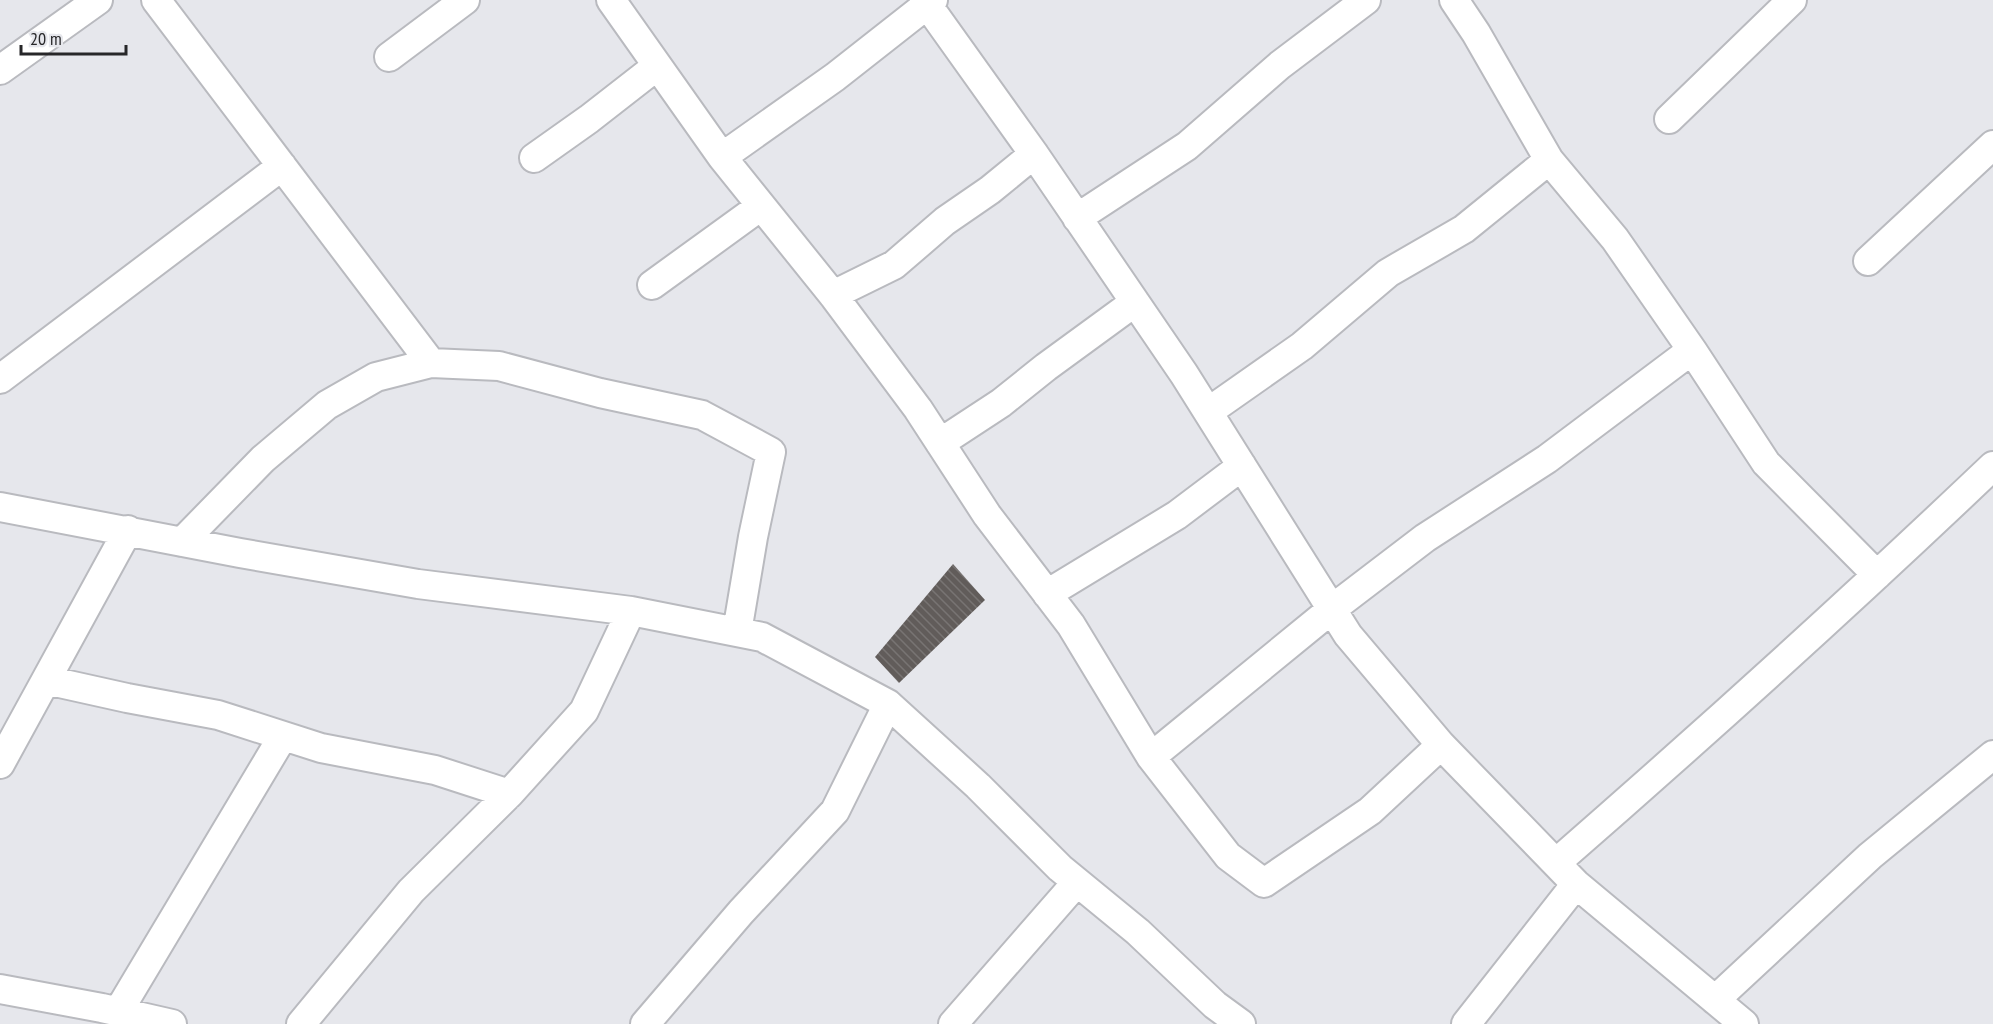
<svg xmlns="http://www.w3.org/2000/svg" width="1993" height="1024" viewBox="0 0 1993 1024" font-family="'PT Sans Narrow',sans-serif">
	<defs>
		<pattern id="building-back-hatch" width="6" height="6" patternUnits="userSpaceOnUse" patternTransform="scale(1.5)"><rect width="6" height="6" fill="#615c5a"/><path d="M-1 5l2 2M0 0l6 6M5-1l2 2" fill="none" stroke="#787473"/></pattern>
	</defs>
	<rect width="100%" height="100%" fill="#e6e7ec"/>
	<path fill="url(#building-back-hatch)" d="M953 564 985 600 899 683 875 657Z"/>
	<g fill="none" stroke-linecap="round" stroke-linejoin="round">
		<defs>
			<path id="minor" d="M156 0 431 363 499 366 600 393 702 415 771 452 753 537 737 632
				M611 0 722 157 833 295 918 409 987 515 1071 625 1151 757 1228 856 1264 883 1370 811 1441 745
				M924 0 1034 154 1184 374 1348 635 1441 745 1576 884 1744 1024
				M1454 0 1476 33 1549 160 1615 239 1692 350 1766 463 1877 575
				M389 57 465 0
				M0 70 98 0
				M1669 119 1792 0
				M722 157 835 77 933 0
				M534 158 589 119 657 66
				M1077 218 1187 146 1280 65 1366 0
				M1868 261 1993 145
				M652 285 761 206
				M833 295 894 265 945 221 990 190 1034 154
				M0 379 282 166
				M1208 412 1302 346 1388 273 1464 229 1549 160
				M940 443 1001 403 1046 367 1135 302
				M0 507 240 553 418 584 631 611 762 637 888 704 978 786 1060 868 1138 932 1215 1005 1241 1024
				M182 542 263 459 327 405 376 377 431 363
				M1047 594 1177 515 1242 466
				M46 680 127 698 218 715 321 748 435 770 509 794
				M1151 757 1332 609 1425 538 1547 459 1692 350
				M0 764 128 530
				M1556 863C1704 734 1850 602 1993 466
				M0 989 102 1008 172 1024
				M1715 1000 1870 856 1993 755
				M118 1012 283 736
				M301 1024 411 891 509 794 584 711 631 611
				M645 1024 741 912 835 811 888 704
				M953 1024 1077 882
				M1466 1024 1576 884"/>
		</defs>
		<use href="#minor" stroke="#b9babf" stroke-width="32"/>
		<use href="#minor" stroke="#fff" stroke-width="28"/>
	</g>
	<path d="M21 45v9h105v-9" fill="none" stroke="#272729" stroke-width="3"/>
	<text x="30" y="45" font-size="18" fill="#272729" stroke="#e6e7ec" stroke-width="4.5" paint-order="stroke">20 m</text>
</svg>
